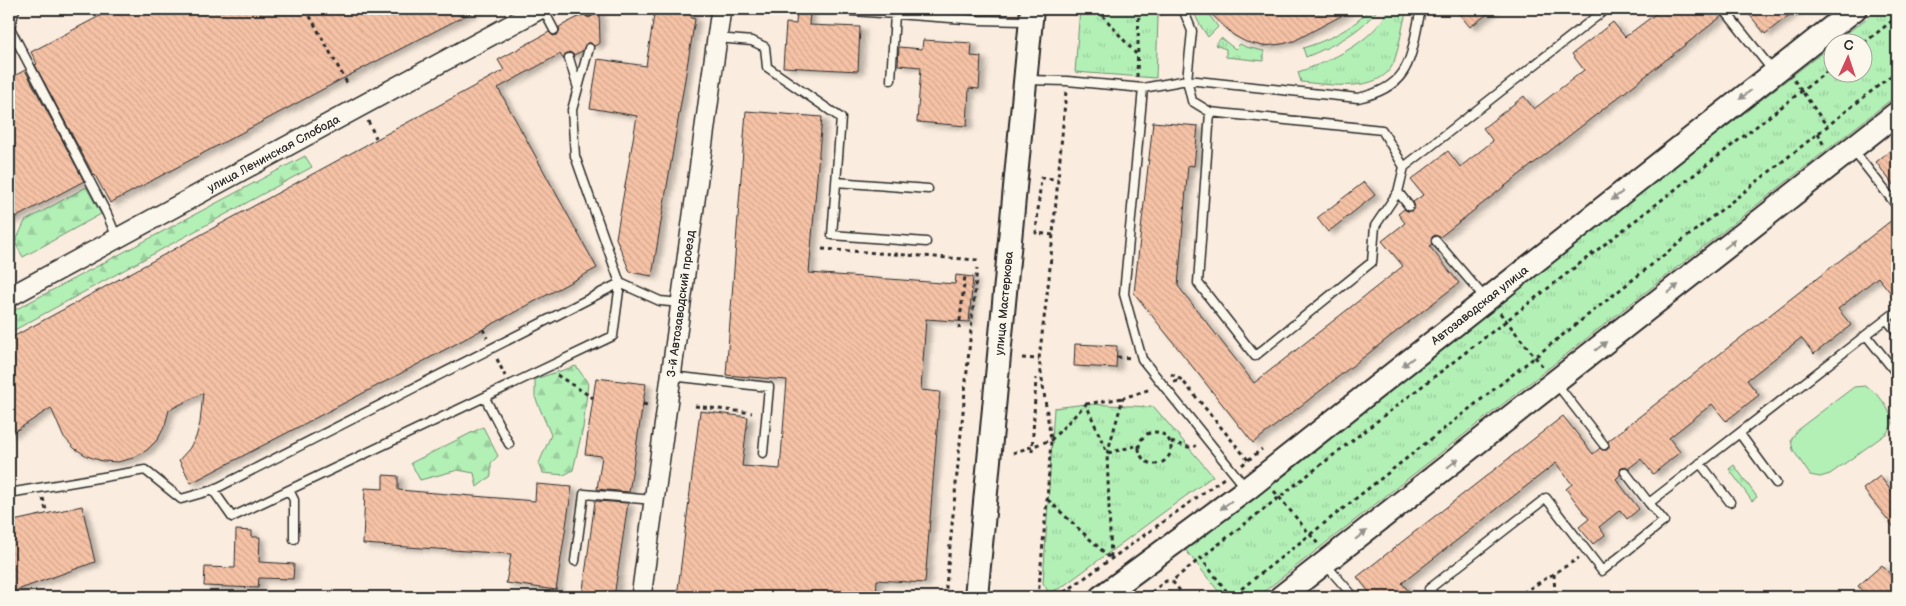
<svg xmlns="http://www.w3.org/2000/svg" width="1906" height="606" viewBox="0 0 1906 606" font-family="'Balsamiq Sans',sans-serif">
	<defs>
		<pattern id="grass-tufts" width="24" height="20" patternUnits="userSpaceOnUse" patternTransform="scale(1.25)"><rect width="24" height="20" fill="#b3f0b6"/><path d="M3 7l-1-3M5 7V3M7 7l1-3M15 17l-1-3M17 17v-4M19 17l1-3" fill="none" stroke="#9ace9d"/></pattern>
		<pattern id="forest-firs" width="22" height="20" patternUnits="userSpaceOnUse" patternTransform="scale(1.25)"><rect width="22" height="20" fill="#b3f0b6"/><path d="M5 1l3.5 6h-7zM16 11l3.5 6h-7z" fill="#9ace9d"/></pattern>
		<pattern id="building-back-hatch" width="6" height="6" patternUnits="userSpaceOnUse" patternTransform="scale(1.25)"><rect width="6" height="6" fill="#f6c2a6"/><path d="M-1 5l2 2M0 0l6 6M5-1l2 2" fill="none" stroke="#d3a78f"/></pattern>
		<filter id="shadow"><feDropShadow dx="5.5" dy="3" stdDeviation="2.5" flood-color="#0004"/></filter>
	</defs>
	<rect width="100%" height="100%" fill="#faecde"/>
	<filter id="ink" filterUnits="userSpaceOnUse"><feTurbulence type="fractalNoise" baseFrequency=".02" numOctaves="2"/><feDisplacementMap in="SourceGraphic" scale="10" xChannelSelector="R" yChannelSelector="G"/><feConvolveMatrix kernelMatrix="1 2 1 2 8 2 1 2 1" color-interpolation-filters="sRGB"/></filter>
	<g filter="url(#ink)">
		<path fill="url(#grass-tufts)" stroke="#6f8e70" d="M1080 9H1171L1172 10 1158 17 1156 78 1075 72Z
			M1192 9H1205L1218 27 1208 37 1200 25Z
			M1369 9H1378C1361 32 1333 46 1306 57L1303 48C1326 41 1355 28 1369 9Z
			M1389 9H1407C1402 26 1400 45 1394 62 1381 95 1327 84 1301 82L1298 72C1331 61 1373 42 1389 9Z
			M1879 9H1897V95L1257 597H1223L1184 548 1833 44 1834 72H1864V42H1835Z
			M1221 38 1235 49 1240 44 1246 47 1264 51V61L1226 57V49L1215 45Z
			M1086 404 1154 407 1213 476 1062 587 1049 593 1043 583 1054 408Z
			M1734 465 1757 497 1752 501 1729 469Z"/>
		<path fill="url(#forest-firs)" stroke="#6f8e70" d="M305 156 312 167 9 333V313Z
			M86 187 101 214 23 257 15 243 25 221Z
			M576 366 588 383 583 428 573 470 564 475 543 473 539 463 551 435 535 397V379Z
			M483 427 498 456 491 463V476L477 487 474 473 458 470 420 480 411 463Z"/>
		<path fill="#b3f0b6" stroke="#6f8e70" d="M1865 386C1880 394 1889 407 1893 423L1887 433 1830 474 1820 477 1810 475 1793 450 1791 440 1797 430 1854 387Z"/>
		<path fill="url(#building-back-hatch)" stroke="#2b2b2b" filter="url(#shadow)" d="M113 9H478L344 78 110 203 95 175 94 176 35 65 37 64 31 52Z
			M595 9H599L600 43 594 46 591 43H587L582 51 574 55 570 52 565 54 564 60 560 54 498 88 597 268 394 377 191 483 179 460 189 449 196 437 200 423 203 393 169 410 165 425 158 439 147 450 133 458 118 462 102 461 87 456 74 448 63 436 51 408 9 435V339L504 70 498 60 549 32 553 36 557 35 560 31 559 27 584 14 587 17H591L594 14Z
			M655 9H692L691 18 695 19 652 276 630 272 616 238 637 116 590 108 598 59 646 66Z
			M797 9H810L809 25 860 27 858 71 783 67 786 23 796 24Z
			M1206 9H1354L1294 41 1282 44 1263 46 1246 42 1233 35Z
			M1455 9H1494L1470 27Z
			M1662 9H1722L1720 12 1722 16 1440 237 1435 235 1432 237V244L1429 246 1459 283 1253 443 1134 293 1153 122 1198 126 1194 166 1188 165 1178 286 1254 383 1403 266 1382 241 1405 223 1398 214 1404 209 1407 211H1412L1415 206 1413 202 1423 195 1411 180 1448 151 1460 167 1493 141 1483 128 1524 96 1534 109 1584 70 1572 54 1613 22 1625 37Z
			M1745 9H1797L1765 34Z
			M923 40 972 43 971 56 981 57 979 89 969 88 967 126 917 122 921 67 898 65 899 47 922 49Z
			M25 70 84 181 9 221V79Z
			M746 111 822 117 809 273 955 284 956 275 973 277 969 322 926 319 921 390 940 392 925 583 877 580 876 597H677L700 411 748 417 742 466 780 469 787 380 726 375Z
			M1897 145V190L1876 162Z
			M1364 182 1375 195 1328 232 1317 218Z
			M1897 216V301L1878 277 1838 309 1851 325 1814 354 1801 338 1747 380 1759 395 1726 421 1712 404 1669 438 1680 452 1653 474 1641 459 1629 468 1625 466 1621 468 1620 475 1616 479 1639 509 1627 519 1620 510 1599 527 1605 535 1593 544 1579 527 1589 519 1566 489 1572 484 1556 463 1402 583 1413 597H1373L1357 577 1563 416 1593 454 1600 448 1602 450H1607L1609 447 1608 441Z
			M1075 344 1117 346 1116 368 1074 366Z
			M596 378 646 384 629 492 597 489 602 456 585 454Z
			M383 475 398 476V490L535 501 536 484 572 487 556 590 506 583 511 554 363 544 365 488 383 489Z
			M1880 476 1897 499V531L1863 489Z
			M595 501 628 503 614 597H582Z
			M82 506 95 562 9 593V522Z
			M236 530 252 531V537H260L259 562 294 564 293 579 259 578 258 588 204 586 205 567 235 568Z
			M1882 565 1897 583V597H1867L1858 586Z"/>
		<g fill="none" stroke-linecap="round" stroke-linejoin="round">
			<defs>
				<path id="service" d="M15 9 10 28 107 214 117 238
					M543 9 554 30
					M589 9V12
					M1183 9 1192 31 1187 80 1358 98C1413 86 1410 57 1421 9
					M839 10 979 20 1028 21
					M1726 12 1773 71
					M717 38 752 41 765 47 767 67 841 118 832 235 926 242
					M569 58 577 85
					M891 80 895 14
					M1028 80 1067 81 1143 88 1124 294 1142 359 1246 488
					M1143 88 1187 80 1192 101 1210 112 1382 130 1404 167 1398 192 1409 206
					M1210 112 1198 283 1255 356 1372 262 1375 226 1398 192
					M1853 150 1897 206
					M1404 167 1606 9
					M836 182 928 189
					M1436 241 1485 298
					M1887 320 1897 332
					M1866 335 1897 374
					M671 376 769 387 763 453
					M1556 383 1604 445
					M485 398 509 444
					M1740 434 1776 483
					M1700 463 1730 502
					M1625 472 1649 503 1897 311
					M213 490 232 517 613 336 620 283 660 301 681 303
					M289 490 294 500V539
					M9 493 145 470 181 499 213 490 620 283 575 156 572 110 589 48
					M575 561 584 494 654 500
					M1326 565 1354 597
					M1436 597 1429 589 1546 498 1602 571 1664 521 1649 503"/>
				<g id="tertiary">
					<path id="s1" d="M9 297 540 9"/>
					<path id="s2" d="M641 597 721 9"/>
				</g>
				<g id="secondary">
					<path id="s3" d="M976 597 1032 9"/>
					<path id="s4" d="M1101 597 1247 489 1855 9"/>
					<path d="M1281 597 1897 113"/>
				</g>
			</defs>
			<use href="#service" stroke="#2b2b2b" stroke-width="11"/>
			<use href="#tertiary" stroke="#2b2b2b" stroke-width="22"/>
			<use href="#secondary" stroke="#2b2b2b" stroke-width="26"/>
			<path stroke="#2b2b2b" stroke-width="3" stroke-dasharray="4 4" stroke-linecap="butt" d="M306 9 347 83
				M1097 9 1136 54
				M1864 43 1897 17
				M1834 66 1201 558 1231 597 1897 71
				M1137 77 1139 9
				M1794 80 1827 126
				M368 121 376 138
				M1818 133 1824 146
				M1053 235 1036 233 1041 178 1058 179
				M822 249 978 260
				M1500 313 1543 367
				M483 329 487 338
				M959 329 965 276
				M1117 357 1131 358
				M1022 358 1039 359
				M497 359 505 376
				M1171 374 1182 380 1248 460
				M557 375 593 398
				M1174 382 1182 380
				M643 404 647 405
				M1086 404 1123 398
				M695 406 752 413
				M1139 448a16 16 0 1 1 32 0a16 16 0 1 1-32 0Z
				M1171 442 1188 447 1196 446
				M1032 452 1036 378
				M1013 453 1051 440 1086 404 1107 453
				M1108 453 1139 445
				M1242 465 1262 449
				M1274 491 1318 544
				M43 498 47 514
				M1048 500 1111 559 1107 454 1123 398 1151 389
				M1554 574 1555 597
				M945 597 977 268
				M1038 597 1047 500 1051 440 1039 359 1049 278 1066 91
				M1058 597 1224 478
				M1145 597 1166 581H1172
				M1185 597 1172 581 1201 558
				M1516 597 1579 558"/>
			<use href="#service" stroke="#fbf7ec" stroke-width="8"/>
			<use href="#tertiary" stroke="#fbf7ec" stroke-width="19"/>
			<use href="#secondary" stroke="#fbf7ec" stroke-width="22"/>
		</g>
		<defs><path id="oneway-solid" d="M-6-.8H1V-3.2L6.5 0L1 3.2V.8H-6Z" transform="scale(1.25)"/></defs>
		<g fill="#93918c">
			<use href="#oneway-solid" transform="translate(1745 95) rotate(142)"/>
			<use href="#oneway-solid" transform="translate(1617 196) rotate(142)"/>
			<use href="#oneway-solid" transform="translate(1730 244) rotate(-38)"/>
			<use href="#oneway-solid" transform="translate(1673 289) rotate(-38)"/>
			<use href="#oneway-solid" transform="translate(1601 346) rotate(-38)"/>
			<use href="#oneway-solid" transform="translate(1408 362) rotate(142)"/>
			<use href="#oneway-solid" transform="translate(1453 463) rotate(-38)"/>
			<use href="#oneway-solid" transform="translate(1226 505) rotate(143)"/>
			<use href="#oneway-solid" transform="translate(1361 535) rotate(-38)"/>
		</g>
	</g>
	<g text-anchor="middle" stroke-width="5" stroke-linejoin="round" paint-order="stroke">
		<g font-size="12" fill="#2b2b2b" stroke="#fbf7ec">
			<text dy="4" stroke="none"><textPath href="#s1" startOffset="301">улица Ленинская Слобода</textPath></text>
			<text dy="4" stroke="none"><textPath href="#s2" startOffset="296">3-й Автозаводский проезд</textPath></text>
			<text dy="4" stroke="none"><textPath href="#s3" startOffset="295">улица Мастеркова</textPath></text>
			<text dy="4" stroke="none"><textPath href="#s4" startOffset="478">Автозаводская улица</textPath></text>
		</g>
	</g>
	<rect width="1906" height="606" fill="none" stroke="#fbf7ec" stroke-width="30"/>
	<rect x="15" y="15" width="1876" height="576" fill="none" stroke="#2b2b2b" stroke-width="2" filter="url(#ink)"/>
	<g transform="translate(1848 58) rotate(3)"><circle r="24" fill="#fbf7ec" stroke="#a8a59f"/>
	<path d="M0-4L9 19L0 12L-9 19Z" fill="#d1495b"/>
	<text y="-8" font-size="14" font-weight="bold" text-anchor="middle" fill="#2b2b2b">С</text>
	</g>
</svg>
